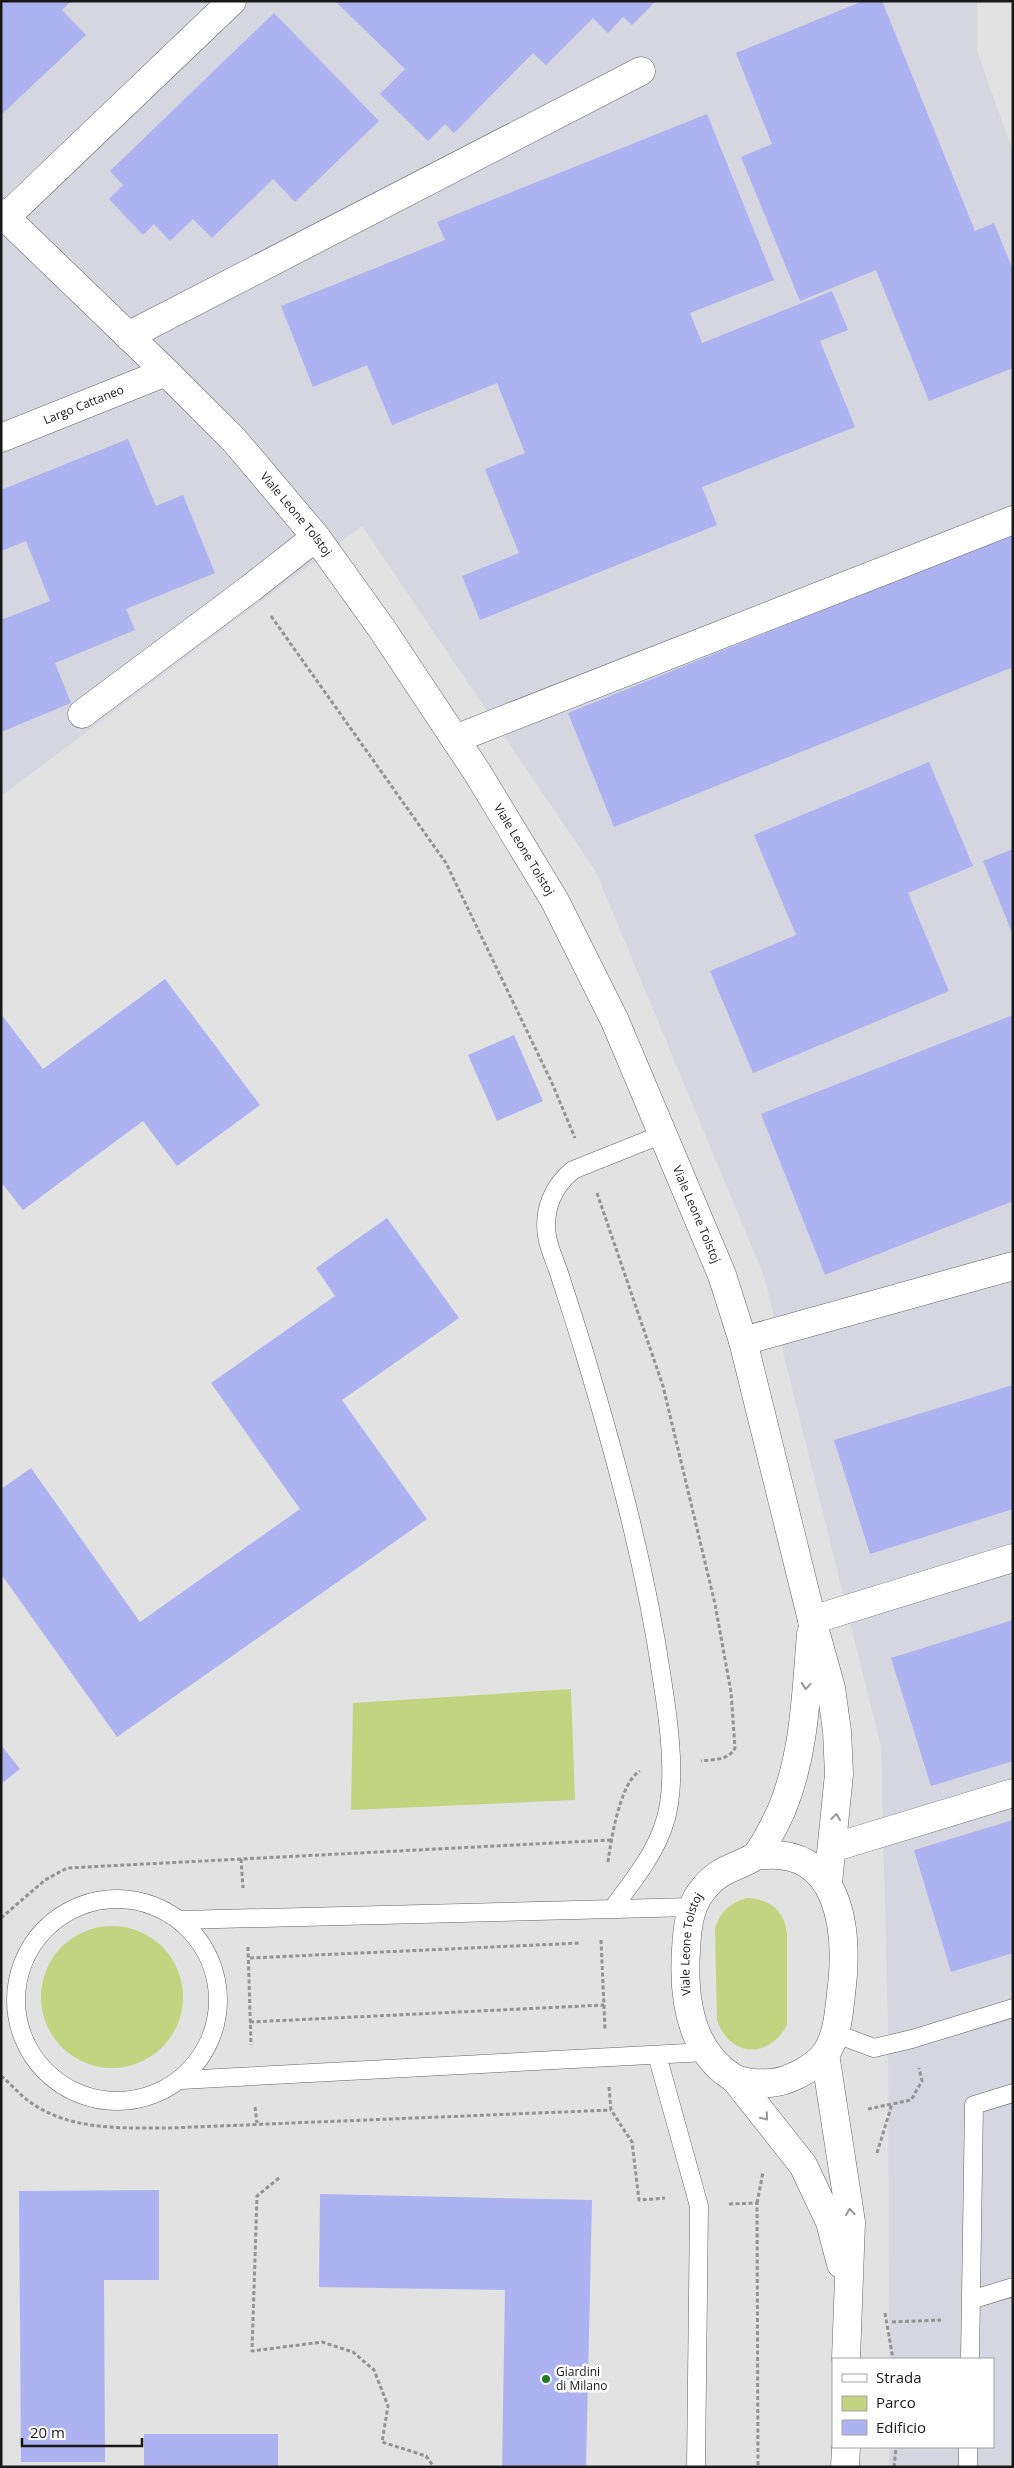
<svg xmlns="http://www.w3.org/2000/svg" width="1014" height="2468" viewBox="0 0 1014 2468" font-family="'Open Sans',sans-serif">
	<rect width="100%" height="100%" fill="#e2e2e3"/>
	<path fill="#d5d6df" d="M1 1H977V51L1013 152V2467H889V2447H993V2359H889L888 2022 881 1746 764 1276 596 872 362 526 1 796Z"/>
	<path fill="#c3d481" d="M571 1689 575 1800 351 1810 353 1703Z
		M747 1898C770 1899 784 1910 787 1933V2025C769 2059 730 2058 717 2020L715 1928C721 1911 730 1903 747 1898Z
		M41 1997a71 71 0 1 1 142 0a71 71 0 1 1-142 0Z"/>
	<path fill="#adb2f1" d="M1 1H71L62 10 86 35 1 115Z
		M335 1H656L632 25 623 17 608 33 593 18 546 65 533 53 454 133 445 124 428 141 380 94 405 69Z
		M863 1H882L975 231 994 223 1013 270V368L929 401 876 270 800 301 741 157 772 144 736 53Z
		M274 13 379 121 295 202 273 179 212 238 193 219 170 241 154 224 143 235 109 199 123 185 110 171Z
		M707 114 774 280 690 313 702 343 832 291 848 330 820 341 855 427 702 487 717 525 480 620 462 576 519 553 485 469 525 453 497 383 392 425 367 365 313 387 281 306 445 240 437 222Z
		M128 439 156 506 183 495 215 573 126 609 135 630 55 663 71 703 1 732V620L50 601 26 541 1 551V490Z
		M1013 533V667L614 827 568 713Z
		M929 762 973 866 908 893 949 991 753 1073 710 971 796 935 754 835Z
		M1013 849V935L983 861Z
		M165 979 260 1105 177 1166 143 1121 23 1210 1 1182V1014L43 1069Z
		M1013 1015V1201L825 1275 761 1114Z
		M514 1035 543 1101 497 1121 468 1055Z
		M387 1218 459 1318 342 1400 427 1519 117 1737 1 1574V1489L31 1468 140 1622 300 1509 211 1383 335 1296 316 1268Z
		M1013 1385V1509L870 1554 834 1440Z
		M1013 1620V1761L931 1786 891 1658Z
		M1 1745 20 1769 1 1784Z
		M1013 1820V1953L951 1972 914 1850Z
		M159 2190V2280H104L105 2462H21L19 2191Z
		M320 2194 592 2200 586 2467H502L505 2290 319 2287Z
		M144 2434H278V2467H144Z"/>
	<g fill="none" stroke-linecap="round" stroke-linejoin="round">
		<defs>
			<path id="service" d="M16 2000a101 101 0 1 1 202 0a101 101 0 1 1-202 0Z
				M612 1909C636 1877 663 1845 669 1804 675 1766 668 1717 662 1679 646 1569 617 1462 585 1355 577 1328 568 1301 559 1273 555 1261 549 1249 547 1236 543 1210 553 1186 573 1170L663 1134
				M181 1920 692 1907
				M834 2033 874 2048 912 2039 1013 2008
				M657 2055 699 2206 696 2467
				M181 2080 706 2052
				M971 2300 1013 2287
				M970 2359 974 2105 1013 2093
				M968 2467V2447"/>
			<g id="minor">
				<path d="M6 217 232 1"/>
				<path d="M128 336 641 71"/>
				<path id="s1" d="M1 438 166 372"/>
				<path d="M82 714 251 588 316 537"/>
				<path d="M455 739 1013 520"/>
				<path d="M743 1341 1013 1266"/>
				<path d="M812 1620 1013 1558"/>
				<path d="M832 1848 1013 1793"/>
			</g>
			<g id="tertiary">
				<path id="s2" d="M1 213 166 372 235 441 316 537 382 629 477 772 555 901 615 1021 722 1275 743 1341 812 1620 831 1688 837 1731 839 1774 828 1883"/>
				<path id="s3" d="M756 1856C842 1843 849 1933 841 1994 839 2013 837 2037 826 2053 815 2068 788 2082 770 2083 759 2084 742 2083 732 2077 689 2049 683 1997 686 1950 687 1930 689 1908 701 1892 719 1868 732 1870 754 1857 761 1853 778 1818 782 1809 805 1753 806 1693 811 1634"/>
				<path d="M825 2054 851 2222 846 2359"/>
				<path d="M735 2079 803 2165 830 2222 841 2264"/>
				<path d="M845 2467 846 2447"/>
			</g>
		</defs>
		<use href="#service" stroke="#626264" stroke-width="19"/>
		<use href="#minor" stroke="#626264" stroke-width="29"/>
		<use href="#tertiary" stroke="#626264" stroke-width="29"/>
		<path stroke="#939393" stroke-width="3" stroke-dasharray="4 2.5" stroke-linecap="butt" d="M271 616 446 863 552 1083 575 1138
			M597 1193 663 1386 715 1604 731 1692 735 1748C728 1761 714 1759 701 1761
			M241 1859 243 1888
			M608 1862C611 1840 620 1782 640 1771
			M1 1918 45 1880 67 1868 611 1840
			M601 1940 605 2029
			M248 1947 251 2045
			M250 1958 580 1943
			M250 2022 604 2005
			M1 2076C11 2084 20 2095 30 2102 70 2131 123 2128 170 2128L611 2110
			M609 2087 611 2110 632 2142 639 2200 665 2198
			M255 2107 257 2123
			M868 2109 911 2100 922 2081 919 2068
			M877 2153 892 2104
			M279 2178 257 2196 252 2351 322 2342 353 2352 374 2370 388 2406 382 2442 426 2456 434 2467
			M757 2203 763 2172
			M729 2204 757 2203 758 2467
			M885 2313 893 2359
			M892 2322 941 2320
			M894 2467 896 2447"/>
		<use href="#service" stroke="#fff" stroke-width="18"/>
		<use href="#minor" stroke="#fff" stroke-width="28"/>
		<use href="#tertiary" stroke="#fff" stroke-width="28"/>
	</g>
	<defs><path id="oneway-chevron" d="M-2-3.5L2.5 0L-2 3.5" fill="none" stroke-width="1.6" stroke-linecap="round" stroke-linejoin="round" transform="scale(1.25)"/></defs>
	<g stroke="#979797">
		<use href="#oneway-chevron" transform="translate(806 1686) rotate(95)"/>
		<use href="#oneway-chevron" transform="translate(836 1817) rotate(-84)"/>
		<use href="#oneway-chevron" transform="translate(765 2117) rotate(51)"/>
		<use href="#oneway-chevron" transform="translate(850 2212) rotate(-96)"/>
	</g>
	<circle fill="#227927" stroke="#fff" stroke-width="2" cx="546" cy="2379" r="5"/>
	<g text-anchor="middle" stroke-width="5" stroke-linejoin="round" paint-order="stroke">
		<g font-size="12" fill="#181818" stroke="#fff">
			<text dy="4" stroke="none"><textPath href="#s1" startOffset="89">Largo Cattaneo</textPath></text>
			<text dy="4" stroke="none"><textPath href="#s2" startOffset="422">Viale Leone Tolstoj</textPath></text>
			<text dy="4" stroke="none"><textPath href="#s2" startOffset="828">Viale Leone Tolstoj</textPath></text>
			<text dy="4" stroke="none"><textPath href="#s2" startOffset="1232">Viale Leone Tolstoj</textPath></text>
			<text dy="4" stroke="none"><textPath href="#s3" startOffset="508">Viale Leone Tolstoj</textPath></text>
		</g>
		<g font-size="12" fill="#181818" stroke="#fff" text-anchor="start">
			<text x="556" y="2376">Giardini<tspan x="556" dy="14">di Milano</tspan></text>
		</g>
	</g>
	<rect width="1014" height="2468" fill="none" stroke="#181818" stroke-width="5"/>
	<rect x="832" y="2358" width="162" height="90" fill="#ffffff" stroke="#a3a3a3"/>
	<rect x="842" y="2374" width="25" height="8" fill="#ffffff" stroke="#a3a3a3"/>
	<text x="876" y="2383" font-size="15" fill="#181818">Strada</text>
	<rect x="842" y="2396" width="25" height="15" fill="#c3d481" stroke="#a3a3a3"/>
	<text x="876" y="2408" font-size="15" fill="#181818">Parco</text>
	<rect x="842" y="2420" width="25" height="15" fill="#adb2f1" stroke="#a3a3a3"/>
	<text x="876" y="2433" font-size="15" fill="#181818">Edificio</text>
	<path d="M22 2438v8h120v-8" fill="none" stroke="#181818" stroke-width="2.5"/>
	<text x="30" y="2438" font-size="15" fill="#181818" stroke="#ffffff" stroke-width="4" paint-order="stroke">20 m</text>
</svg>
